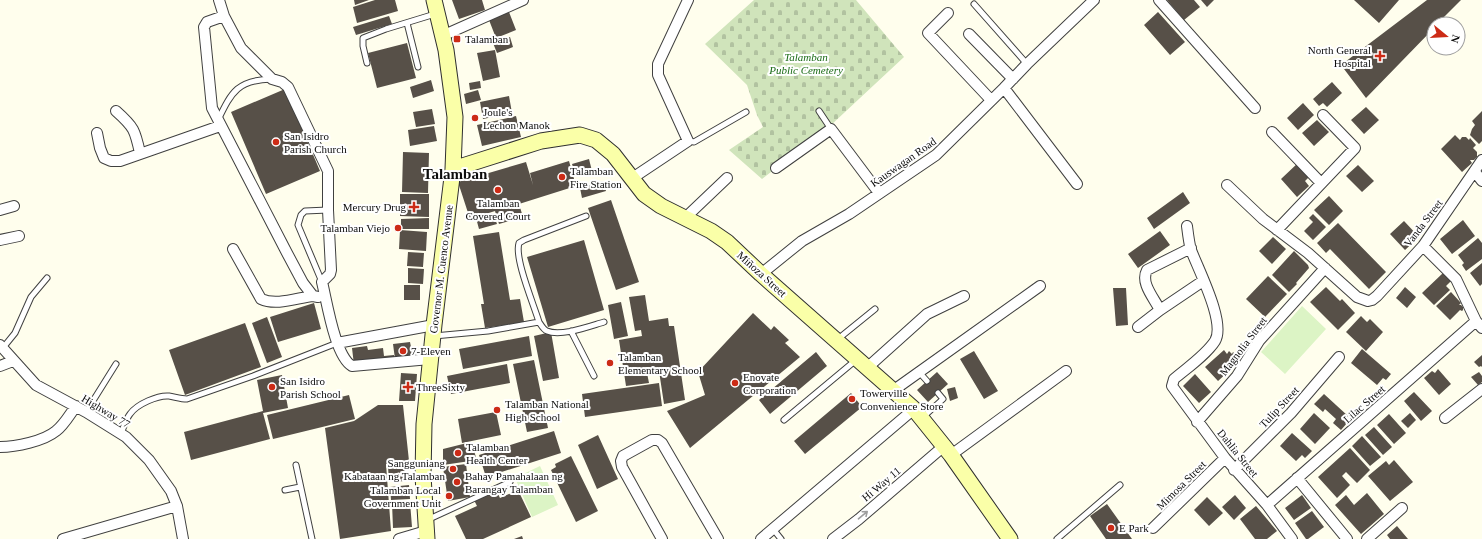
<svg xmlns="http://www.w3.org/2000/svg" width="1482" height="539" viewBox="0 0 1482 539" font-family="'Times New Roman',serif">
	<defs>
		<pattern id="cemetery-stones" width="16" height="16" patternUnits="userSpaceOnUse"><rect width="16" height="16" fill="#d0e4bb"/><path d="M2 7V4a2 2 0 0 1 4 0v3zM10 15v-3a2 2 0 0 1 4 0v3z" fill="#b1c2a0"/></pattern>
	</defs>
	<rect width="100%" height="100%" fill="#fffeed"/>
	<path fill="url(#cemetery-stones)" d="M754 0H856L904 57 830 126 762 179 729 150 763 127 757 115 747 85 705 44Z"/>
	<path fill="#dcf4c5" d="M1302 306 1326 329 1285 374 1261 352Z
		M540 466 558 505 532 517 515 478Z"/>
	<path fill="#575048" d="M354 0H369L355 5Z
		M375 0H395L398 11 357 23 353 7Z
		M452 0H482L485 10 459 19Z
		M1167 0H1194L1200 7 1184 20Z
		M1201 0H1214L1207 7Z
		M1354 0H1399L1379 23Z
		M1427 0H1461L1437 24H1434V28L1366 98 1341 65Z
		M509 12 516 30 496 38 489 20Z
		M1158 12 1185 42 1170 55 1144 25Z
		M389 16 392 24 356 35 353 27Z
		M510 37 513 47 497 53 493 43Z
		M407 43 416 78 377 88 368 53Z
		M495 50 500 77 483 81 477 53Z
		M431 80 434 91 413 98 410 87Z
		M480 81 481 88 470 90 469 83Z
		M1332 82 1342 93 1327 107 1323 103 1319 106 1313 99Z
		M285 89 320 171 266 194 231 112Z
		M478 90 481 100 466 104 464 94Z
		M509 96 512 113 483 119 480 102Z
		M1303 103 1314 115 1298 130 1287 118Z
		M1366 107 1379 120 1364 134 1351 120Z
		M432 109 435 124 416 127 413 112Z
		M1482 111V141L1479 144 1470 135 1472 129 1475 125 1472 121Z
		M516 116 521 137 482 146 477 125Z
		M1317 120 1329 132 1314 146 1302 133Z
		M434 126 437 141 410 146 408 130Z
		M1455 135 1460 140 1462 137H1466L1469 140 1470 138 1476 145 1473 148 1477 152V157L1474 160H1470L1472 163 1462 172 1441 149Z
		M403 152 429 153 428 193 402 192Z
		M589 159 592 171 576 176 572 164Z
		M569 161 576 186 519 204 523 217 499 224 495 211 470 219 458 182 526 162 533 185 530 173Z
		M1299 162 1311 175 1305 181 1309 186 1297 197 1281 179Z
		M1358 165 1374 181 1362 192 1346 176Z
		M603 181 606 191 582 198 580 188Z
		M1183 192 1190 203 1154 229 1147 218Z
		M400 194H429V217L400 216Z
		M1329 196 1343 211 1329 225 1314 210Z
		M611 200 639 282 616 290 588 208Z
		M493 213 497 224 479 229 476 218Z
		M1313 214 1326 227 1313 240 1304 231 1313 222 1309 218Z
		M429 218V229H401V219Z
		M1463 220 1475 236 1452 254 1440 239Z
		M1404 221 1419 237 1405 250 1390 234Z
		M1338 223 1386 272 1369 289 1330 249 1326 253 1317 243Z
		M400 230 427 232 426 251 399 249Z
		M1160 231 1170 245 1138 268 1128 254Z
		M499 232 510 300 520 299 524 322 485 328 481 304H484L473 236Z
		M1273 237 1286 249 1272 264 1259 251Z
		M1478 238 1482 243V259L1466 271 1462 265 1464 263 1458 255Z
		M584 240 604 310 548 327 527 257Z
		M1294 251 1308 265 1309 268 1296 283 1297 284 1289 292 1272 275Z
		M408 252 424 253 423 267 407 266Z
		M1482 263V284L1480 286 1470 273Z
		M408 268 424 269 423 284 408 283Z
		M1443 273 1451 281 1446 286 1450 290 1434 305 1422 293Z
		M1268 276 1287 294 1265 317 1246 299Z
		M404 285H420V300H404Z
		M1326 287 1340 301 1342 299 1355 313 1338 330 1310 302Z
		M1405 287 1416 297 1407 308 1396 298Z
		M1113 288H1126L1128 325 1116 326Z
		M1451 292 1461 303 1459 305H1461L1463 307V310L1462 311 1460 310 1450 320 1436 306Z
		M645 295 649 321 668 318 669 326H674L685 400 664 404 659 371 647 373 649 383 626 386 619 340 642 336 641 330 635 331 629 297Z
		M621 302 628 336 614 339 608 305Z
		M314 303 321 329 278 342 270 317Z
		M753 313 771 330 774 326 789 340 785 343 800 357 690 448 667 411 705 395 698 372Z
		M1361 316 1367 322 1370 319 1383 332 1366 351 1346 332Z
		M267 317 282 357 267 363 252 323Z
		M245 323 261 367 185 395 169 350Z
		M551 332 559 378 543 381 534 336Z
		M529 336 532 356 463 369 459 349Z
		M410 342 413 357 395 359 393 344Z
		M367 346 368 350 383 348 384 356 394 355V359L354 365 352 348Z
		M1362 349 1391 374 1386 380 1383 378 1377 385 1351 363Z
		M1224 350 1227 354 1229 351 1232 354 1233 352 1241 360 1218 381 1205 367Z
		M974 351 998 391 984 399 960 359Z
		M816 352 827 366 770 414 759 400Z
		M1482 355V367L1481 366 1479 367 1474 362Z
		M534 360 548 428 527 432 513 364Z
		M507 364 510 383 451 394 447 376Z
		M1438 369 1451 384 1439 395 1424 378 1432 371 1435 373Z
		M937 372 948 384 928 402 917 390Z
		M1479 372 1482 376V382L1478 385 1471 377Z
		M401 373 417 374 415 401H399Z
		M1195 374 1211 392 1199 403 1183 386Z
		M282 375 288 408 263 413 270 439 191 460 184 432 263 411 257 380Z
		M659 383 662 406 585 417 582 394Z
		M955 387 958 398 950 401 947 389Z
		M1414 392 1432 411 1421 421 1404 401Z
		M851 393 862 407 805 454 794 441Z
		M1324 394 1348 416 1345 420 1348 422 1341 430 1333 423 1336 419 1325 409 1323 412 1314 404Z
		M349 395 355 419 273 439 267 415Z
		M378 405H403L409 461 386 464 391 531 340 539 325 428 354 421Z
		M496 412 501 435 462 443 458 419Z
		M1314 413 1330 428 1315 444 1300 429Z
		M1410 413 1416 420 1408 428 1401 421Z
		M1389 414 1406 433 1394 444 1377 425Z
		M1374 427 1392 447 1383 455 1365 435Z
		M554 431 561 453 486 477 479 455Z
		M1292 433 1312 451 1305 458 1302 455 1296 461 1280 446Z
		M598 435 618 479 597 489 578 445Z
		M1362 436 1381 457 1370 466 1352 446Z
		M471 442 477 460 443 465V449Z
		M1350 448 1370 470 1357 483 1346 472 1342 476 1350 485 1337 498 1318 477Z
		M571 456 598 511 576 522 551 470 556 467 555 464Z
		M1394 460 1413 482 1390 501 1368 476 1386 461 1389 465Z
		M466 464 470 497 448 501 443 467Z
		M406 465 407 481 389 482 388 466Z
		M409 485 410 499 391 500 390 487Z
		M496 490 500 498 518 490 531 517 483 539H466L455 516 477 506 474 500Z
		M1367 493 1384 514 1361 534 1335 505 1346 495 1354 505Z
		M1235 495 1246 508 1234 520 1222 507Z
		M1302 495 1311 508 1294 520 1285 508Z
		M1207 497 1223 513 1209 526 1194 510Z
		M410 502 412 527 393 528 392 503Z
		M1107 504 1132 539H1106L1090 516Z
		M1256 506 1277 531 1267 539H1255L1240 519Z
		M1312 511 1324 527 1308 539H1306L1295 523Z
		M1397 526 1408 539H1390L1387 535Z
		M522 536 523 539H514Z"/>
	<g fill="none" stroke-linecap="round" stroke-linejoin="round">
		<defs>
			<path id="service" d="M974 4 1027 64
				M407 23 418 67
				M367 63 363 46V38L386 29 435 14
				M819 111 831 129
				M218 120C232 91 238 80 272 79
				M688 141 694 142 746 112
				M322 282 298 225 301 215 305 211 328 210
				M539 322C541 325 544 330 547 331 561 337 590 326 604 322
				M571 331 594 376
				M434 336 488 331 539 322C534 305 514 258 519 243L524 240 586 216
				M838 339 875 309
				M2 349 15 333 31 297 47 278
				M919 372 927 381
				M86 412 116 364
				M922 418 943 399 938 393
				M784 420 856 360
				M121 433C124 427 126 419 130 414 137 404 158 395 169 396 175 397 181 399 187 399L253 376 337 343
				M296 465 312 539
				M285 490 300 487
				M427 520 510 482
				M773 529 781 539
				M1057 539 1120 485"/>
			<path id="minor" d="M219 0 224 16 241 48 272 79 282 82 288 87 328 171V210L331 270 330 274 322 282C327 302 335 356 352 366L430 359
				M1159 0 1255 108
				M948 13 928 33 991 100
				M224 16 207 22 204 27 212 108 287 253 303 283 313 296
				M969 34 1013 79
				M442 36 523 0
				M1004 88 1077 184
				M116 111C134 127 135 130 140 153
				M1272 132 1321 183
				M97 133 100 148 104 158 111 161H120L220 126
				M776 168 831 129 879 193
				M1475 172 1482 181
				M631 179 688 141 658 75V64L688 0
				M1227 185 1263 219 1308 253 1357 297 1368 301 1372 300 1377 296 1423 246 1482 160
				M0 210 14 206
				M685 218 727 178
				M1187 226C1188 234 1189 243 1191 250 1199 271 1226 323 1215 341 1206 355 1187 368 1174 379L1172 386 1225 458 1267 505 1292 539
				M1277 230 1355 148 1323 115
				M0 240 19 236
				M1423 246 1456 279 1476 321 1482 328
				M233 249 261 299C276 306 297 298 313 296L318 297
				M761 274 802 241 849 214 936 155 1004 88 1027 64 1094 0
				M1160 310C1154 298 1140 283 1147 270L1191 248
				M1138 327 1160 310 1203 281
				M337 343 434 325
				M0 345 36 385 86 412 126 437 149 460 171 491 177 506 183 539
				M0 366 13 361
				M868 367 927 314 964 296
				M894 390 1040 286
				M1445 418 1482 389
				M1197 422 1237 376 1259 341 1325 268
				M0 447C16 447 44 441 56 431 64 425 70 414 76 406
				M951 455 1066 371
				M1234 470 1291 413 1339 357
				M1297 478 1347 539
				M1267 505 1476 321
				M1153 528 1225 458
				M63 539 177 506
				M399 539 426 531
				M662 539 622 467 621 461 623 456 652 440H658L662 443 718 539
				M761 539 914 409
				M833 539 859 519 944 446
				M1367 539 1402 508"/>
			<path id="secondary" d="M453 169 541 141 580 135 596 140 613 154 644 194 661 206 711 231 727 242 761 274 914 409 951 455 1010 539
				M427 539 423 476 424 424 434 325 453 169 455 117 446 50 434 0"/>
		</defs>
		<use href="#service" stroke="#404040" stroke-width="7"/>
		<use href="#minor" stroke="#404040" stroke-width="12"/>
		<use href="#secondary" stroke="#2f2f2f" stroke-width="17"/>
		<use href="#service" stroke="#fff" stroke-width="5"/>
		<use href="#minor" stroke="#fff" stroke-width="10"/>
		<use href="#secondary" stroke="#faffa8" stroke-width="15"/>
	</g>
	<defs><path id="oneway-shaft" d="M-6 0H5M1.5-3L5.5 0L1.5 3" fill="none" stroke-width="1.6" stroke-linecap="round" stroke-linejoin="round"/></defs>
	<use stroke="#9e9e9e" href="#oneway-shaft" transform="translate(863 515) rotate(-40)"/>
	<g fill="#cc2b16" stroke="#fff" stroke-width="1.5">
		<rect x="453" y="35" width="8" height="8" rx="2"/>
		<path d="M1378 50h4v4h4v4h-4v4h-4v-4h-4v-4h4z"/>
		<circle cx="475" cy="118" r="4"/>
		<circle cx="276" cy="142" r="4"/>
		<circle cx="562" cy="177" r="4"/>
		<circle cx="498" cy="190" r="4"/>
		<path d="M412 201h4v4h4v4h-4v4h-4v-4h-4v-4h4z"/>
		<circle cx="398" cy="228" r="4"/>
		<circle cx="403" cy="351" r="4"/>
		<circle cx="610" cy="363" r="4"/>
		<circle cx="735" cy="383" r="4"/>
		<circle cx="272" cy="387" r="4"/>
		<path d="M406 381h4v4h4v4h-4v4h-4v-4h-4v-4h4z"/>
		<circle cx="852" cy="399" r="4"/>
		<circle cx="497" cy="410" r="4"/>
		<circle cx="458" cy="453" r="4"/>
		<circle cx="453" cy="469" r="4"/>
		<circle cx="457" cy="482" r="4"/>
		<circle cx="449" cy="496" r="4"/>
		<circle cx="1111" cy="528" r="4"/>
	</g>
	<g text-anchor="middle" stroke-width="4" stroke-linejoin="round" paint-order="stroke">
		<g font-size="11" fill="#0d0d0d" stroke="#fff" text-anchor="start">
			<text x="465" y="43">Talamban</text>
			<text x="1371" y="54" text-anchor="end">North General<tspan x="1371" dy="13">Hospital</tspan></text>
			<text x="483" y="116">Joule's<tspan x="483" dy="13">Lechon Manok</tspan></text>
			<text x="284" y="140">San Isidro<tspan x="284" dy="13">Parish Church</tspan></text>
			<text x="570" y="175">Talamban<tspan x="570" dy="13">Fire Station</tspan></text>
			<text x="498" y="207" text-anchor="middle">Talamban<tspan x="498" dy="13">Covered Court</tspan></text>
			<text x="406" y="211" text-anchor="end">Mercury Drug</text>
			<text x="390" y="232" text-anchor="end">Talamban Viejo</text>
			<text x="411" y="355">7-Eleven</text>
			<text x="618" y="361">Talamban<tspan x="618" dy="13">Elementary School</tspan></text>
			<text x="743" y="381">Enovate<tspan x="743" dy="13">Corporation</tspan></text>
			<text x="280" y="385">San Isidro<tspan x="280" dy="13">Parish School</tspan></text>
			<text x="416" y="391">ThreeSixty</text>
			<text x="860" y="397">Towerville<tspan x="860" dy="13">Convenience Store</tspan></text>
			<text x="505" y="408">Talamban National<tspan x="505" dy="13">High School</tspan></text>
			<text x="466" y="451">Talamban<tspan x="466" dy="13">Health Center</tspan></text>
			<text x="445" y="467" text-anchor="end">Sangguniang<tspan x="445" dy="13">Kabataan ng Talamban</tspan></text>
			<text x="465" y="480">Bahay Pamahalaan ng<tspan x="465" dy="13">Barangay Talamban</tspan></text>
			<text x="441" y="494" text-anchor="end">Talamban Local<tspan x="441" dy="13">Government Unit</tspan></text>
			<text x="1119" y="532">E Park</text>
		</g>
		<g font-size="11" font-style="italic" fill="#1a6b16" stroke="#fff">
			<text x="806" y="61">Talamban<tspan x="806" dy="13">Public Cemetery</tspan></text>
		</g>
		<g font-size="11" fill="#0d0d0d" stroke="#fff">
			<text transform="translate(903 162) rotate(-35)" y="4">Kauswagan Road</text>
			<text transform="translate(1423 223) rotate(-53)" y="4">Vanda Street</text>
			<text transform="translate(441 269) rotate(-83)" y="4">Governor M. Cuenco Avenue</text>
			<text transform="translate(762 274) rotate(42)" y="4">Miñoza Street</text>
			<text transform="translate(1243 346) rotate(-53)" y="4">Magnolia Street</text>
			<text transform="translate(1364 404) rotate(-41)" y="4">Lilac Street</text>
			<text transform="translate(1279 407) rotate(-47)" y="4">Tulip Street</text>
			<text transform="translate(106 411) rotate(31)" y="4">Highway 77</text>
			<text transform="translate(1238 453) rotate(51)" y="4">Dahlia Street</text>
			<text transform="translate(881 484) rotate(-40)" y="4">Hi Way 11</text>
			<text transform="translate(1181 485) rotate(-45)" y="4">Mimosa Street</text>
		</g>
		<g font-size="15" font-weight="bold" fill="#0d0d0d" stroke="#fff">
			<text x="455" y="179">Talamban</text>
		</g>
	</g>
	<g transform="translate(1446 36) rotate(108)"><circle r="19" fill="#ffffff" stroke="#9e9e9e"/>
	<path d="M0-3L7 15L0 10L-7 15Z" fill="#cc2b16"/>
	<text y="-6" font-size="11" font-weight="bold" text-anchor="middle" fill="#0d0d0d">N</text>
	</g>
</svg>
